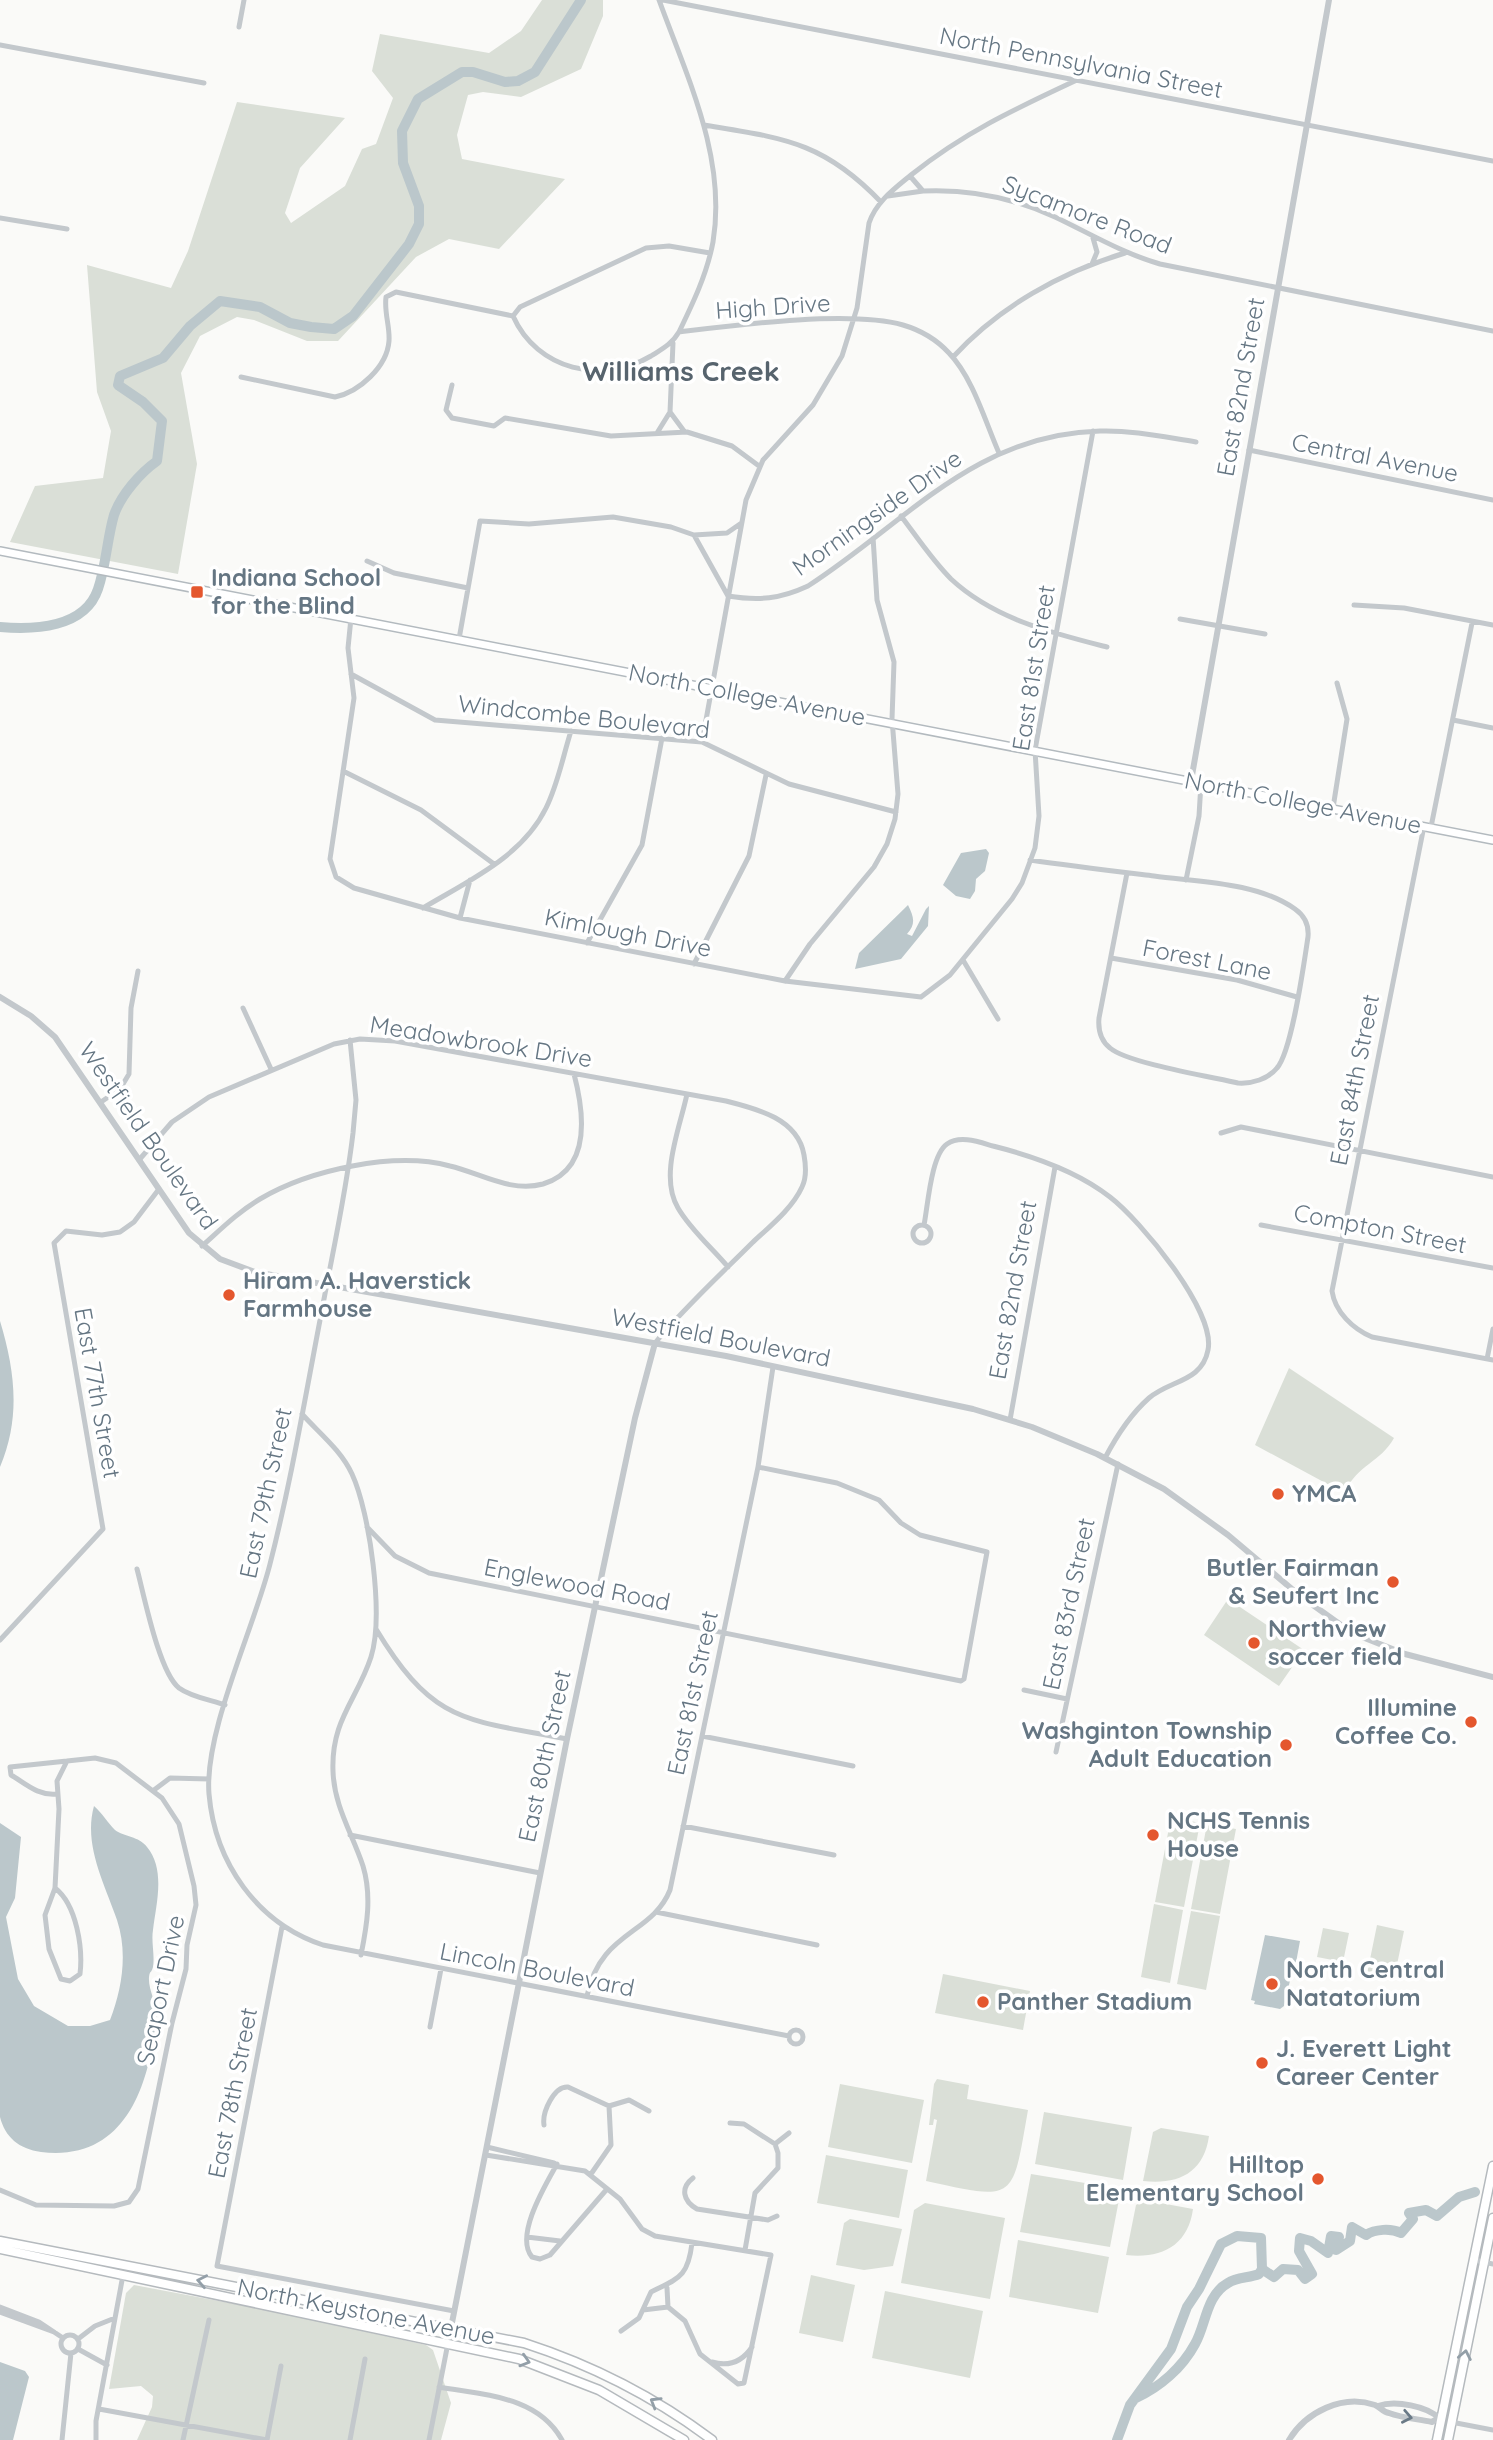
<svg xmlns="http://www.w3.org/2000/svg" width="1493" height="2440" viewBox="0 0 1493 2440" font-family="Quicksand,sans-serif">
	<rect width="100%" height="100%" fill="#fafaf8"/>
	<path fill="#dadfd7" d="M542 0H603V16L581 69 521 97 483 92 468 95 457 135 462 159 565 179 499 249 449 239 416 257 338 341H307L254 320 237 317 200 336 181 373 197 464 178 574 10 542 35 486 103 478 111 431 97 392 87 265 171 288 188 251 237 102 345 118 300 168 285 213 291 223 345 186 362 149 376 144 393 98 372 71 380 34 489 53 521 31Z
		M1289 1368 1394 1438C1380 1463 1359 1463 1344 1493L1255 1445Z
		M1228 1599 1304 1650 1279 1686 1204 1635Z
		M1171 1817 1200 1823 1184 1907 1155 1902Z
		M1207 1824 1236 1829 1220 1914 1191 1909Z
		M1154 1904 1183 1910 1170 1983 1141 1977Z
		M1191 1911 1220 1916 1206 1990 1177 1984Z
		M1377 1925 1404 1931 1394 1979 1367 1974Z
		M1323 1928 1349 1933 1343 1962 1317 1957Z
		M943 1974 1030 1991 1023 2030 935 2013Z
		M937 2079 969 2085 967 2099 1028 2110C1012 2201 1017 2201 926 2181L937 2120 934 2119 933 2125H929L934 2084Z
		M840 2084 924 2100 912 2163 828 2147Z
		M1044 2112 1132 2127 1123 2180 1035 2164Z
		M1161 2128 1209 2136C1204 2173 1178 2185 1143 2181L1153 2132Z
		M826 2155 908 2170 899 2218 817 2203Z
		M1031 2174 1121 2189 1110 2247 1020 2232Z
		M1144 2200 1193 2209C1188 2246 1161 2259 1126 2255L1136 2205Z
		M925 2203 1005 2218 990 2299 901 2283 914 2210Z
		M850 2219 902 2229 893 2266 864 2270 836 2265 844 2223Z
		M1018 2240 1109 2257 1098 2313 1009 2297Z
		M811 2275 855 2285 843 2342 799 2333Z
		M134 2285 282 2313 426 2345 433 2350 451 2403 441 2440H137L152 2407 153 2396 141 2386 109 2389 126 2293Z
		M885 2291 983 2311 970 2378 872 2358Z"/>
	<path fill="#bbc7cb" d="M986 849 989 853 985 871 976 879 975 891 970 899 956 896 943 885 961 853Z
		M908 905C914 917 916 924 907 934L912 936 926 909 929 906 928 926 901 959 855 969 859 953Z
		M0 1321C15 1371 21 1417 0 1467Z
		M94 1806C102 1813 108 1823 115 1830 124 1837 139 1836 147 1847 166 1870 156 1904 153 1930 151 1942 155 1955 153 1967 151 1974 150 1970 149 1977 148 1991 158 2004 156 2019 149 2088 124 2162 41 2152 19 2149 5 2137 0 2117V1823L21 1837 15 1898 6 1917 18 1979 34 2006 68 2026H90L110 2020C122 1989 128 1953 117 1920 105 1885 83 1845 94 1806Z
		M1265 1935 1300 1941 1295 1968H1293L1284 2006 1280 2009 1254 2004 1255 2001 1251 2000Z
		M0 2362 25 2371 29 2377 13 2440H0Z"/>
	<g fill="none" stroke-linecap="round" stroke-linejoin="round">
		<path stroke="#bbc7cb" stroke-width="10" d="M0 627C34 630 85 628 98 589 106 566 107 539 114 515 121 495 140 473 157 461L162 421 143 402 118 385 120 376 163 358 190 326 220 301 260 307 290 323 311 327 334 329 353 316 409 244 419 224V206L403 163 402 131 418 99 462 72H473L505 82 518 81 535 72 581 0
			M1136 2398C1160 2387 1182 2368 1195 2344 1206 2325 1206 2295 1228 2283 1237 2277 1249 2278 1259 2274L1262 2269
			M1117 2440 1130 2405 1171 2349 1187 2307 1199 2289 1221 2244 1237 2236 1261 2238 1262 2269 1274 2277 1283 2269 1298 2270 1305 2279 1312 2274 1299 2251 1300 2238 1311 2241 1328 2253 1331 2236 1339 2237 1336 2250 1350 2241 1352 2227 1366 2235C1375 2229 1391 2228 1401 2233L1413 2219 1409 2213 1426 2210 1437 2216 1459 2197 1475 2192"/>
		<defs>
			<path id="secondary" d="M0 551 1493 840"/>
			<path id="primary" d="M0 2241 524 2343C592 2365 655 2397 712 2440
				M0 2249 519 2359 599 2390 684 2440
				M1437 2440 1493 2166
				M1448 2440 1493 2218"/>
		</defs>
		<use href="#secondary" stroke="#b3babf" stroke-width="10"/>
		<use href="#primary" stroke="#b5babe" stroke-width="11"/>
		<path stroke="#c3c8cc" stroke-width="5" d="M659 0C687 77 727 158 713 242 707 274 693 303 679 332
			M663 0 1493 161
			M239 27 244 0
			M0 45 204 83
			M704 125C782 138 823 141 881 202
			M910 176 923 191C968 189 1014 198 1055 217 1091 234 1122 253 1160 264L1493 331
			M888 196 923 191
			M0 218 67 229
			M1092 264 1097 252 1093 238
			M513 316C537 370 602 385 651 356 662 349 672 344 679 332 736 325 850 310 903 325 920 330 937 340 949 353 973 378 985 421 999 453
			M513 316 520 307 646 248 669 246 710 253
			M953 357C999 307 1061 272 1125 253
			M241 377 335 397C359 392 387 367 389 341 390 326 384 313 386 297L396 292 513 316
			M452 385 446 410 452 418 494 426 505 418 611 436 687 432 732 446 759 466
			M670 412 684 431
			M657 433 670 412 673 343
			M1249 450 1493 500
			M901 516C917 537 932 560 951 579 994 619 1052 633 1107 647
			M694 535 727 533 740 524
			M367 561 394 573 468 588
			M1354 605 1404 608 1493 625
			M351 618 348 648 354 698 330 859 336 877 354 888 460 918 785 981 921 997 950 975 1012 899 1022 883 1035 848 1039 816 1035 750 1093 431
			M1180 619 1265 634
			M459 639 480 521 529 524 613 517 671 527 694 535 728 596C759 601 780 599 808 586 906 523 974 434 1100 431 1132 430 1164 437 1196 442
			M351 674 435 720 702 742 789 784 896 812
			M1453 720 1493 728
			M702 742 746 500 763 460 813 405 842 356 857 308 869 223C876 202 894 189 911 175 965 132 1015 109 1077 80
			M343 771 421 810 494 864
			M1333 808 1347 719 1337 683
			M1424 826 1332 1291C1335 1312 1353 1329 1372 1337L1493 1360
			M1431 827 1472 623
			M1030 860C1071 866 1113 871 1154 876 1199 882 1257 882 1295 909 1305 916 1309 926 1308 937 1304 963 1292 1051 1277 1068 1268 1079 1252 1084 1238 1083 1212 1077 1127 1063 1110 1048 1100 1040 1098 1029 1099 1018L1127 873
			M1186 880 1199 816 1201 783
			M423 908C468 881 522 857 546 808 558 784 563 756 571 731
			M460 918 470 880
			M587 943 642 845 662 738
			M1111 958 1237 980 1297 997
			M963 960 998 1019
			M694 964 749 856 766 775
			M785 981 810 944 874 867 887 844 895 819 898 794 892 719 894 662 877 600 873 537
			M243 1008 271 1069
			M350 1040 356 1100 353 1133C346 1194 332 1255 321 1315 305 1398 291 1482 270 1564 254 1628 204 1732 209 1794 215 1863 257 1923 323 1945L789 2036
			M687 1094C680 1128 659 1176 678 1208 690 1229 712 1248 728 1267
			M101 1102 120 1089 129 1074 131 1008 138 971
			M1221 1133 1241 1127 1493 1177
			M139 1160 172 1122 209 1097 334 1044 360 1039 395 1041 726 1101C758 1109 798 1119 804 1155 806 1166 807 1177 802 1187 792 1209 769 1227 752 1243 719 1276 685 1307 655 1343
			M913 1234a9 9 0 1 1 18 0a9 9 0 1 1-18 0Z
			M924 1225C928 1205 931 1155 947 1144 960 1135 979 1142 993 1146 1033 1156 1077 1171 1110 1197 1140 1220 1216 1311 1208 1350 1202 1382 1170 1380 1149 1398 1132 1413 1116 1437 1105 1458
			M1261 1225 1493 1268
			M202 1246C221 1229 238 1212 260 1199 309 1170 394 1151 450 1166 480 1173 511 1193 543 1184 592 1169 584 1112 574 1074
			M1487 1359 1493 1329
			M302 1414C319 1433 341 1450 352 1474 370 1513 384 1616 371 1657 357 1700 331 1720 333 1771 334 1806 352 1833 363 1866 372 1896 367 1925 361 1955
			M1010 1420 1055 1167
			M367 1527 395 1556 429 1573 961 1681 964 1679 987 1552 920 1535 901 1523 879 1500 837 1483 758 1467
			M137 1569C144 1595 159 1672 179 1688 191 1697 211 1700 225 1705
			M376 1629C434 1725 465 1719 567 1739
			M0 1640 103 1529 54 1243 66 1231 102 1235 120 1232 134 1222 159 1189
			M1024 1690 1067 1699
			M702 1736 853 1766
			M1056 1752 1118 1464
			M154 1790 170 1778 209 1779
			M57 1794C38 1796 26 1784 11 1775L10 1767 67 1761
			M683 1826 834 1855
			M350 1835 540 1873
			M656 1912 817 1945
			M282 1927 217 2266 454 2311
			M587 1996C600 1931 652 1935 670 1890L758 1467 773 1367
			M430 2027 441 1969
			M789 2037a7 7 0 1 1 14 0a7 7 0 1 1-14 0Z
			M609 2106 629 2100 649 2111
			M730 2123 744 2124 775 2144
			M544 2125C542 2112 554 2086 568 2087L609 2106
			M775 2144 789 2133
			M487 2147 554 2163
			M486 2155 585 2171 620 2199 642 2229 655 2236 771 2255 744 2383 738 2384 700 2354 685 2321 668 2307 667 2288
			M557 2164C546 2184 514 2236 532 2257L540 2259 550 2255 607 2189
			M591 2174 611 2145 609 2106
			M693 2178C680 2188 683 2201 697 2209L768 2220 777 2216
			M0 2190 36 2205 114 2206 129 2202 138 2189 172 2023 186 1969 187 1945 196 1905 194 1886 179 1824 162 1798 116 1763 95 1758 67 1761 57 1781 59 1809 55 1888 45 1915 49 1949 61 1979 70 1981 80 1974C83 1949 77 1905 55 1888
			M527 2237 560 2241
			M745 2250 755 2193 778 2168V2153L775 2144
			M1474 2260 1493 2264
			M0 2307 39 2322 63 2338
			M643 2310 668 2307
			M0 2312 54 2332
			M621 2331 639 2318 651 2292C679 2278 688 2277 692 2243
			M61 2344a9 9 0 1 1 18 0a9 9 0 1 1-18 0Z
			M78 2339 95 2326 115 2318
			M78 2349 107 2365
			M712 2362C729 2367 742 2362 752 2347
			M439 2387C484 2395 538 2396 562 2440
			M99 2409 267 2440
			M1451 2422 1493 2430
			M62 2440 71 2353
			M96 2440V2421L123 2275
			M183 2440 209 2320
			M267 2440 281 2366
			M350 2440 365 2359
			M429 2440 448 2343"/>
		<path stroke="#c3c8cc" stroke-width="6" d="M1191 781 1329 0
			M0 997 31 1016 55 1037 189 1233 220 1259 255 1272 726 1356 973 1409 1032 1427 1097 1454 1164 1489 1228 1535 1299 1595 1352 1633 1405 1654 1493 1677
			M448 2343 567 1739 635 1418 655 1343
			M1378 2406C1395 2400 1428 2406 1440 2419
			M1289 2440C1306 2412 1342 2394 1375 2405 1380 2407 1383 2412 1389 2413 1402 2418 1418 2419 1432 2422L1438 2418"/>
		<use href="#secondary" stroke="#fff" stroke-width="7"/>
		<use href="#primary" stroke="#fff" stroke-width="8"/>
	</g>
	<defs><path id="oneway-chevron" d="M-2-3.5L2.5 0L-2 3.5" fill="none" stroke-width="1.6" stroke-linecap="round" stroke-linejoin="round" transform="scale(1.75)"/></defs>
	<g stroke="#939fa8">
		<use href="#oneway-chevron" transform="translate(202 2281) rotate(-169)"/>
		<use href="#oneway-chevron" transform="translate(1465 2355) rotate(-79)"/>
		<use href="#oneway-chevron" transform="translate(525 2361) rotate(17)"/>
		<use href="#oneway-chevron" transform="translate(655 2402) rotate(-149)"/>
	</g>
	<use stroke="#6a7a87" href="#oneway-chevron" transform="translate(1407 2417) rotate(11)"/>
	<g fill="#e4572e" stroke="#fff" stroke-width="2.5">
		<rect x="190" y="585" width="14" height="14" rx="3.5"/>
		<circle cx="229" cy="1295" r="7"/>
		<circle cx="1278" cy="1494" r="7"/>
		<circle cx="1393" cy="1582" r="7"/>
		<circle cx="1254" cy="1643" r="7"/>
		<circle cx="1471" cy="1722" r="7"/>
		<circle cx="1286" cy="1745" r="7"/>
		<circle cx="1153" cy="1835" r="7"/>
		<circle cx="1272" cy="1984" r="7"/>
		<circle cx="983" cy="2002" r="7"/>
		<circle cx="1262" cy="2063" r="7"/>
		<circle cx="1318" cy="2179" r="7"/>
	</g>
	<g text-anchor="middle" stroke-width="7" stroke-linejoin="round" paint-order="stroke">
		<g font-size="24" fill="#657683" stroke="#fff">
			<text transform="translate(1081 63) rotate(11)" y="8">North Pennsylvania Street</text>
			<text transform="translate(1087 215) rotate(21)" y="8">Sycamore Road</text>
			<text transform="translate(773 307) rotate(-4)" y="8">High Drive</text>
			<text transform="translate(1241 387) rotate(-80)" y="8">East 82nd Street</text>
			<text transform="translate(1375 458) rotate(11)" y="8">Central Avenue</text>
			<text transform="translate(877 513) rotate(-35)" y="8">Morningside Drive</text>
			<text transform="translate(1034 668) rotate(-81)" y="8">East 81st Street</text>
			<text transform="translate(747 695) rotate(11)" y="8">North College Avenue</text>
			<text transform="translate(584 717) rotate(6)" y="8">Windcombe Boulevard</text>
			<text transform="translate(1303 803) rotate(11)" y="8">North College Avenue</text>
			<text transform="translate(628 933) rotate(11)" y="8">Kimlough Drive</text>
			<text transform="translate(1207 960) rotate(11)" y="8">Forest Lane</text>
			<text transform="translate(481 1042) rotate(9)" y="8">Meadowbrook Drive</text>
			<text transform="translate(1355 1080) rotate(-79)" y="8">East 84th Street</text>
			<text transform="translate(148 1136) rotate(55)" y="8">Westfield Boulevard</text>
			<text transform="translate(1380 1229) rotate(11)" y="8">Compton Street</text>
			<text transform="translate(1013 1290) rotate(-80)" y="8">East 82nd Street</text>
			<text transform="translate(721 1338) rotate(11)" y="8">Westfield Boulevard</text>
			<text transform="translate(97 1393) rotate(80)" y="8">East 77th Street</text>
			<text transform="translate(266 1493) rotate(-78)" y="8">East 79th Street</text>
			<text transform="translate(577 1585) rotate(11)" y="8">Englewood Road</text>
			<text transform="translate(1069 1604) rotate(-78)" y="8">East 83rd Street</text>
			<text transform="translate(693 1693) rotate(-78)" y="8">East 81st Street</text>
			<text transform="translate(545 1756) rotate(-78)" y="8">East 80th Street</text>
			<text transform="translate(537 1970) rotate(11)" y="8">Lincoln Boulevard</text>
			<text transform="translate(161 1990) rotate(-78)" y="8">Seaport Drive</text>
			<text transform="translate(233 2093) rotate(-79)" y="8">East 78th Street</text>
			<text transform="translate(366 2312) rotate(11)" y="8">North Keystone Avenue</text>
		</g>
		<g font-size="24" font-weight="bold" fill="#657683" stroke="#fff" text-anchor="start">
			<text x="211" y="586">Indiana School<tspan x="211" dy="28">for the Blind</tspan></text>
			<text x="243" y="1289">Hiram A. Haverstick<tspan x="243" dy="28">Farmhouse</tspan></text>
			<text x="1292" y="1502">YMCA</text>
			<text x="1379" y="1576" text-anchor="end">Butler Fairman<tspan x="1379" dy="28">&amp; Seufert Inc</tspan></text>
			<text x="1268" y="1637">Northview<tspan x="1268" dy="28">soccer field</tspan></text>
			<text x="1457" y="1716" text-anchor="end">Illumine<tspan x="1457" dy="28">Coffee Co.</tspan></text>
			<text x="1272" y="1739" text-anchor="end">Washginton Township<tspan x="1272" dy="28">Adult Education</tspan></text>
			<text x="1167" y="1829">NCHS Tennis<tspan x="1167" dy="28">House</tspan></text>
			<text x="1286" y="1978">North Central<tspan x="1286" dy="28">Natatorium</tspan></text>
			<text x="997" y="2010">Panther Stadium</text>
			<text x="1276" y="2057">J. Everett Light<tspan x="1276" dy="28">Career Center</tspan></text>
			<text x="1304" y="2173" text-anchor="end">Hilltop<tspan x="1304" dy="28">Elementary School</tspan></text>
		</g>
		<g font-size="28" font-weight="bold" fill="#57646e" stroke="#fff">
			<text x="681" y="381">Williams Creek</text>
		</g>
	</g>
</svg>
